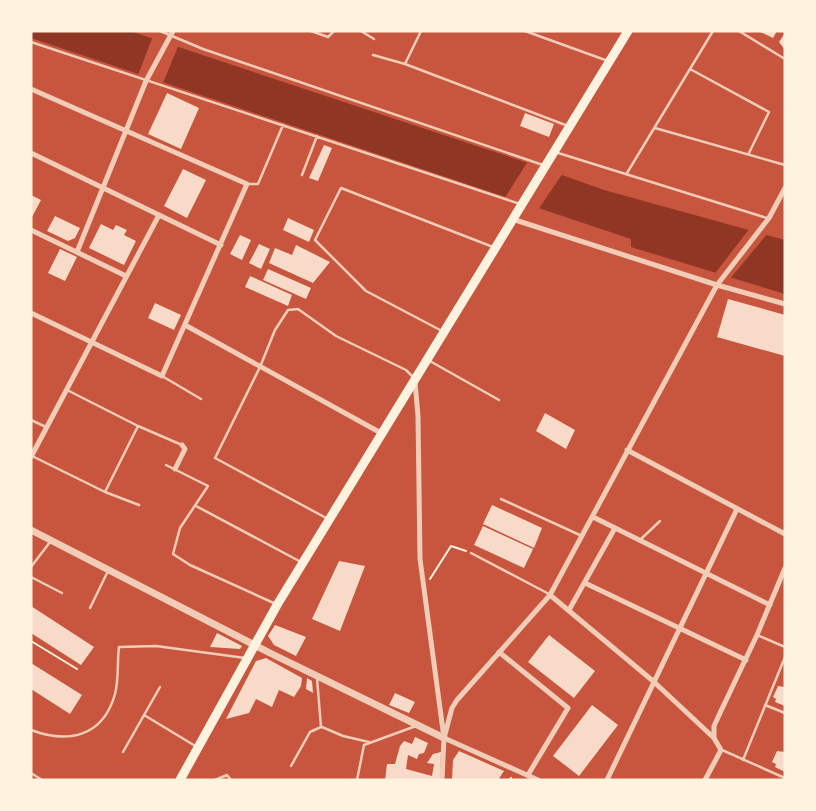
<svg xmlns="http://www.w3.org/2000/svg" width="816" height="811" viewBox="0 0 816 811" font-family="'PT Sans Narrow',sans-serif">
	<rect width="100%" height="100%" fill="#c8553d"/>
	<path fill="#8f3625" d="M31 31H130L534 165 604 190 785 240V294L631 247V239L31 38Z"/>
	<path fill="#c8553d" d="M153 36 179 44 163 83 138 75Z
		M528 161 563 173 538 210 504 199Z
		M750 228 768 233 729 280 713 276Z"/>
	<path fill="#f7dbc8" d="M758 31H777L773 38Z
		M785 33V50L779 42Z
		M167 93 199 108 181 149 148 134Z
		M525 113 554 124 549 137 520 126Z
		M324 145 332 148 318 181 309 178Z
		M183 169 206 180 187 218 164 206Z
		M31 195 41 200 31 219Z
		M55 216 80 228 75 238 68 241 47 231Z
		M288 218 314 230 309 242 283 230Z
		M101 224 113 230 116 225 127 230 124 235 136 241 124 265 89 248Z
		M240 235 251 240 242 260 230 254Z
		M259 244 270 249 261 269 249 263Z
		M296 245 330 262 313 283 269 263 275 248 292 255Z
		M60 249 77 257 65 281 48 273Z
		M268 269 311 288 306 299 263 280Z
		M250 276 292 295 288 306 245 287Z
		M728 299 785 315V356L717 337Z
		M155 303 181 315 174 330 148 318Z
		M545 413 575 430 566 449 536 431Z
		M492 505 542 528 534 548 483 524Z
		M483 526 533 549 524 568 474 545Z
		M339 561 365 566 340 631 312 619Z
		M31 606 94 647 81 665 31 633Z
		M275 625 306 637 296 656 274 645 268 636Z
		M217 633 242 646 240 649 210 647Z
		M549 635 595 671 574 698 528 662Z
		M266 658 302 678 301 686 294 697 279 690 272 707 256 699 249 713 226 719 256 661Z
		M31 663 82 695 70 714 31 689Z
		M307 678 312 681 313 693 306 689Z
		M778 686 785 687V706L775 702 776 699 773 697Z
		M395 693 415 702 409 713 389 705Z
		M592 705 618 725 579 776 553 756Z
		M415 737 428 743 424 753 419 754 417 759 408 755 406 769 432 776 434 764 427 763 433 754 441 752 440 780H385L387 764H395L400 746 404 741 412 744Z
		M459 751 504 771 498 780H452L453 760Z
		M777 751 785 752V772L775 767 776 764 772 762Z"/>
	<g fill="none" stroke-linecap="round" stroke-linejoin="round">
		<path stroke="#fff3e0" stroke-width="2" d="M430 579 451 546 466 551
			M31 641 77 669
			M510 780 511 778"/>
		<path stroke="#f1ccb7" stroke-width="2.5" d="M160 31 203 49 543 165
			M311 31 328 37 334 31
			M361 31 374 39
			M525 31 608 61
			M739 31 785 59
			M31 42 520 204
			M373 55 405 64 568 126
			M405 64 421 31
			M690 69 769 112 749 153
			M655 128 785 165
			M555 152 767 218
			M627 173 713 31
			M302 175 317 136
			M247 184H258L283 125
			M442 331 366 291 315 240 341 188 493 247
			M428 360 499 400
			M162 376 201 399
			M67 390 138 426 182 445
			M31 420 46 427
			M32 456 105 492 139 505
			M166 465 208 486 180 528 173 554 190 565 276 604
			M105 492 138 426
			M501 499 582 536
			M196 506 301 562
			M328 519 215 458 260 367 275 330 288 310 298 309 336 336 406 370 414 378
			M641 539 660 521
			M471 553 549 594
			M31 567 50 542
			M31 577 62 593
			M90 608 108 571
			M757 635 785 647
			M765 705 785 713
			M144 715 197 747
			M322 727 343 736 369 742
			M31 730C68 744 103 737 115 694 119 679 117 663 119 647L156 646 245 658
			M722 750 785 778
			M123 752 160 687
			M743 760 785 657
			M291 766 310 732 321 727 317 678
			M31 773 42 780
			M215 780 227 775 231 780
			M357 780 364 745 416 726"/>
		<path stroke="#f1ccb7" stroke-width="5" d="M31 89 247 184 162 376 31 313
			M31 153 221 245
			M512 219 717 285 785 304
			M31 230 126 276
			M77 252 146 81 173 31
			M185 325 381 433
			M415 382 418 416 420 559 444 738 442 780
			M627 450 785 534
			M31 457 159 215
			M175 469 185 449 182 445
			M593 517 770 605
			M585 583 746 660
			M550 595 653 681 714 738 721 750 705 780
			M569 610 615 528
			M499 652 568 708 528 775
			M714 738V726L720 713 757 635 785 568
			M538 780 444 738 452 708 457 700 550 595 717 285 769 218 785 188
			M607 780 737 509"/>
		<path stroke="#f1ccb7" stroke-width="7" d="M31 530 270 653 444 738"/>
		<path stroke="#fff3e0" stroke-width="9" d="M180 780 277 605 628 31"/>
	</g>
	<rect width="816" height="811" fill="none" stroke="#fff3e0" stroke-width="65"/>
</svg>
